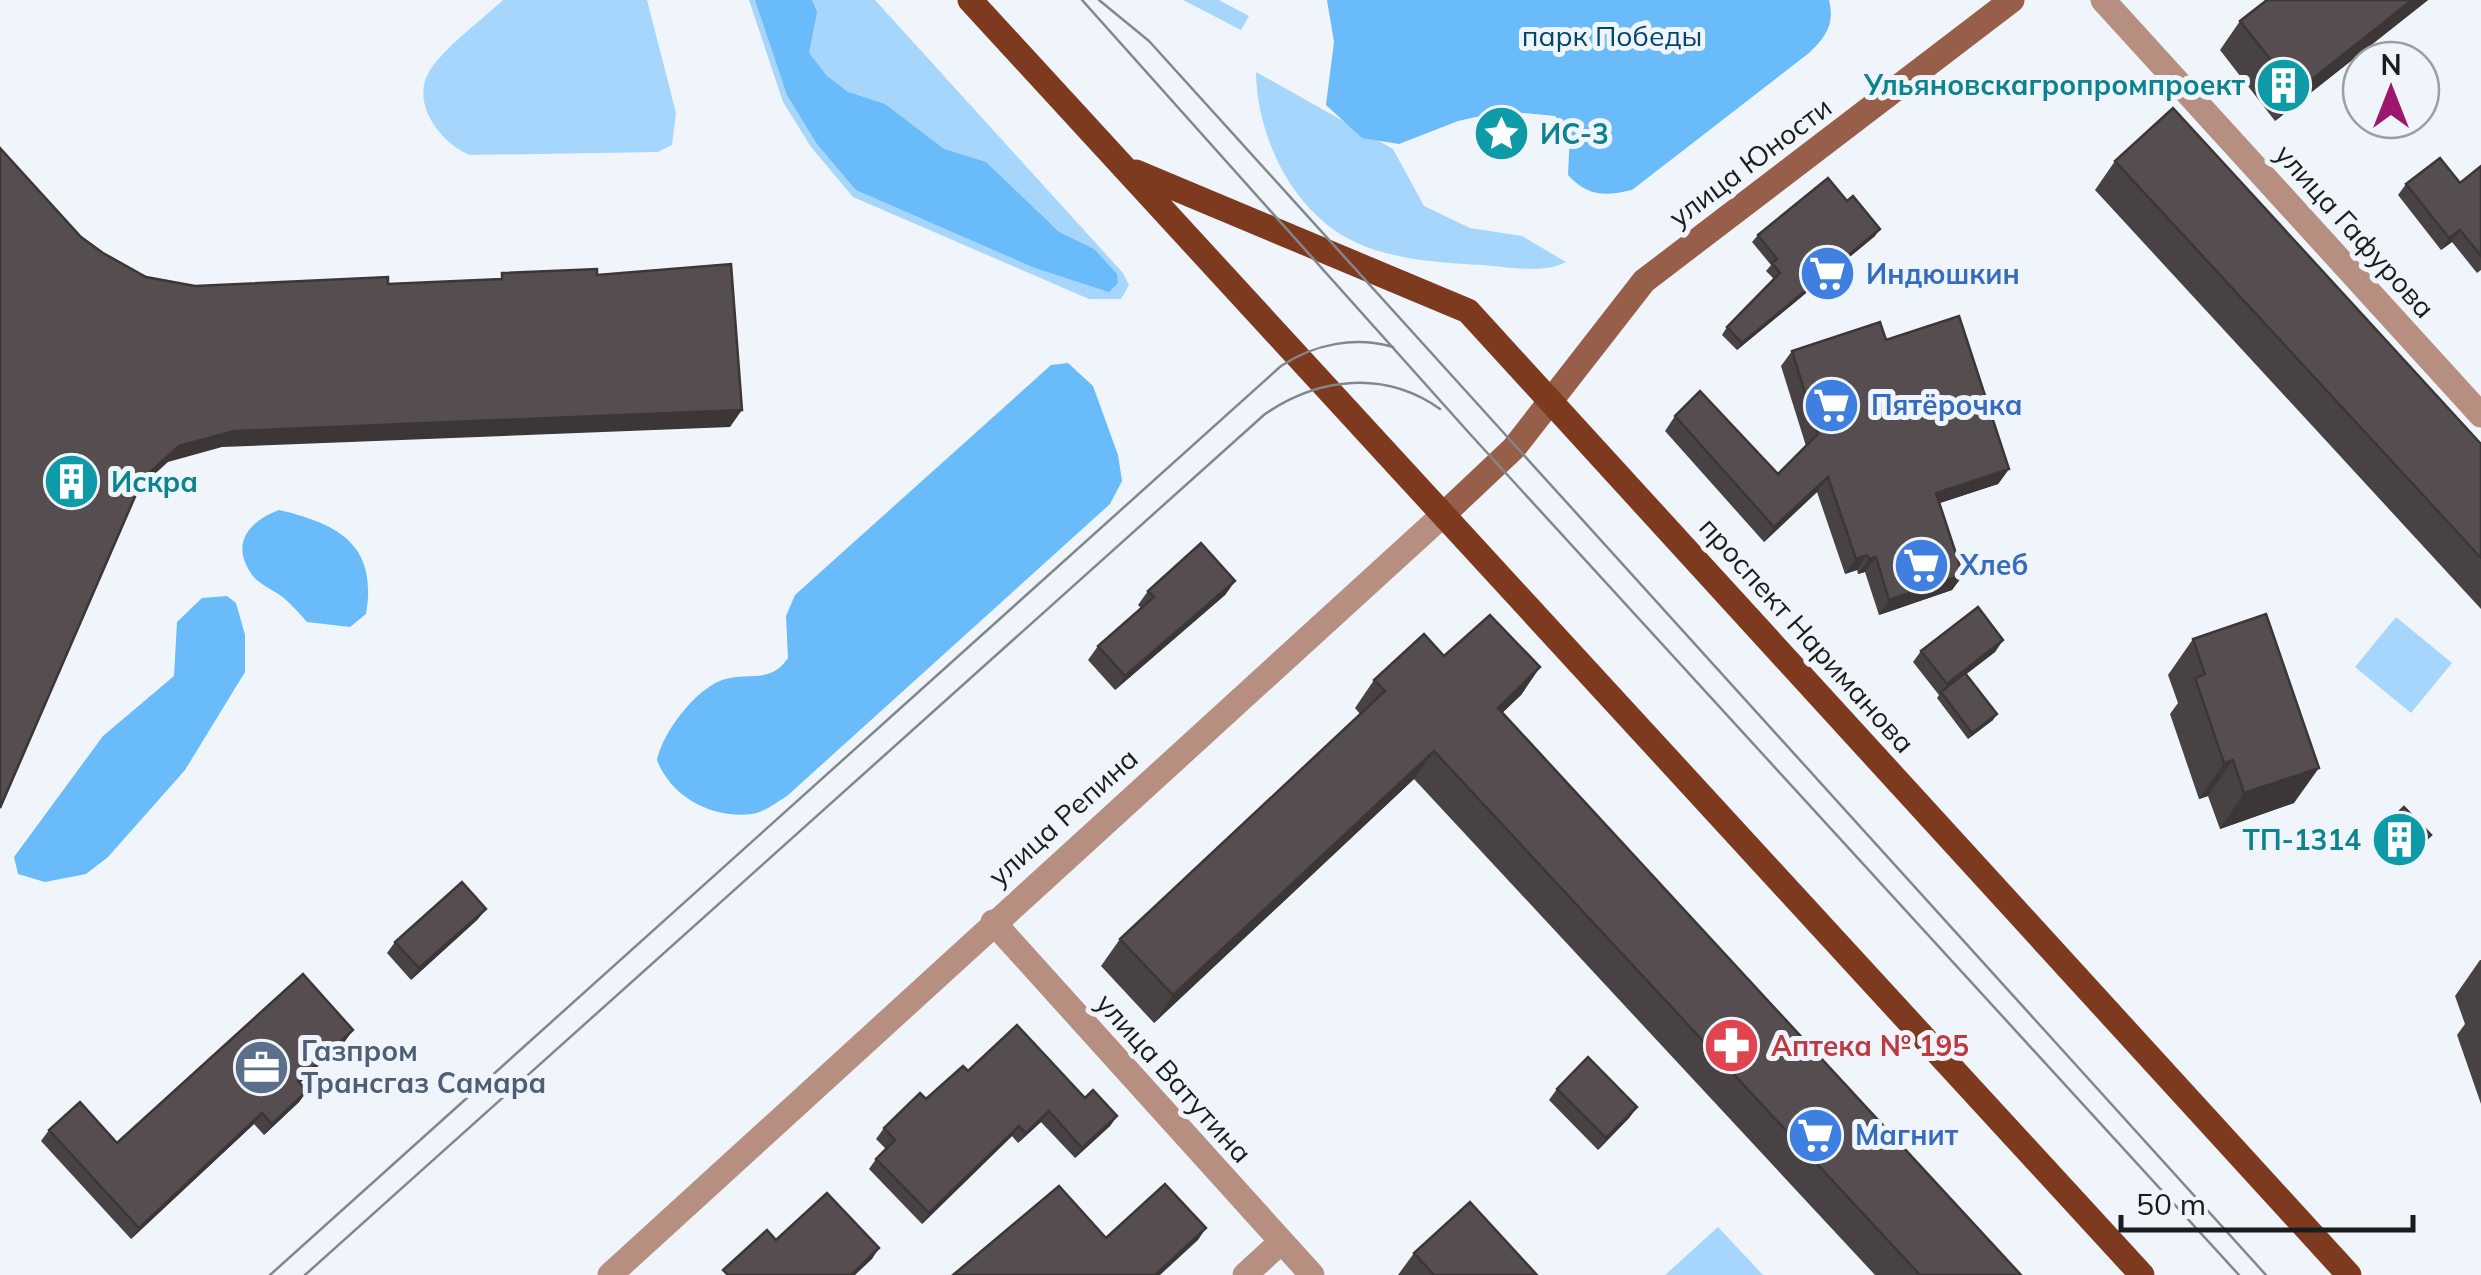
<svg xmlns="http://www.w3.org/2000/svg" width="2481" height="1275" viewBox="0 0 2481 1275" font-family="Mulish,sans-serif">
	<rect width="100%" height="100%" fill="#eff5fb"/>
	<path fill="#a7d6fc" d="M503 0H647L676 113 672 145 658 152 470 155C442 144 410 104 429 72 442 49 483 19 503 0Z
		M749 0H875L1123 273 1129 285 1121 299H1089L853 197 811 147 783 102Z
		M1183 0H1219L1249 16 1241 30Z
		M1256 72 1393 149 1424 206 1470 228 1522 236 1566 262C1545 274 1507 267 1483 265 1442 263 1393 260 1355 242 1293 213 1257 138 1256 72Z
		M2396 617 2452 663 2411 713 2355 667Z
		M1718 1227 1763 1275H1665Z"/>
	<path fill="#6abbf9" d="M755 0H812L817 12 809 53 827 76 848 92 885 104 944 149 986 162 1059 232 1094 249 1117 274 1118 283 1109 292 1035 268 856 190 817 144 787 95Z
		M1327 0H1829C1835 24 1826 37 1809 53L1632 190C1605 196 1588 197 1568 175L1570 133 1555 116 1503 111 1458 121 1399 144 1362 138 1326 105 1334 42Z
		M1068 363 1093 386 1118 455 1122 481 1110 504 787 796C777 802 763 813 752 814 712 819 671 797 657 760 663 732 695 690 722 680 748 671 770 685 788 658L786 616 795 595 1051 365Z
		M279 510C339 524 378 545 366 614L350 627 307 622C300 614 293 606 285 599 276 591 260 585 253 576 229 544 249 521 279 510Z
		M227 596 236 603 245 635V672L185 770 108 857 86 874 45 882 18 874 14 857 103 736 174 676 177 622 202 598Z"/>
	<g fill="none" stroke-linecap="round" stroke-linejoin="round">
		<path stroke="#b78f80" stroke-width="25" d="M2103 0 2481 415
			M993 922 1312 1275
			M1245 1275 1281 1242"/>
		<path stroke="#b78f80" stroke-width="25" d="M610 1275 1444 514"/>
		<path stroke="#975e49" stroke-width="25" d="M1444 514 1514 448 1644 281 2012 0"/>
		<path stroke="#7e3a1f" stroke-width="25" d="M970 0 2142 1275
			M1136 172 1468 311 2349 1275"/>
		<path stroke="#82878a" stroke-width="2.5" d="M1082 0 1470 434 2239 1275
			M1099 0 1149 41 2266 1275
			M270 1275 1281 366C1314 344 1355 336 1393 347
			M305 1275 1265 414C1319 377 1385 370 1440 409"/>
	</g>
	<path fill="#494244" d="M2428 0 2275 121 2220 50 2240 21Z
		M2115 161 2481 444V609L2095 190Z
		M2481 166V270L2477 273 2452 242 2441 250 2398 195 2406 184 2460 183Z
		M1758 235 1875 236 1737 350 1722 335 1727 327 1774 279 1766 271 1771 265 1752 242Z
		M1886 340 2009 469 1998 484 1939 503 1963 575 1952 590 1879 615 1865 572 1858 574 1857 570 1845 574 1817 492 1764 542 1665 431 1675 416 1778 474 1806 446 1781 366 1792 351Z
		M1235 581 1225 595 1115 690 1088 660 1098 646 1141 608 1138 605 1148 591Z
		M2193 639 2294 803 2220 829 2208 796 2199 799 2170 714 2178 703 2168 675Z
		M2003 640 1995 652 1966 674 1993 720 1968 739 1937 698 1939 695 1913 662 1921 651Z
		M1444 656 1540 667 1521 695 1502 713 2021 1275H1875L1414 779 1154 1023 1101 966 1120 939 1360 714 1355 708 1374 680Z
		M2377 833 2427 841 2399 866 2373 838Z
		M486 909 477 920 411 980 387 953 395 942Z
		M2480 960H2481V1104L2457 1035 2465 1024 2455 996Z
		M353 1030 345 1041 300 1083 307 1091 299 1102 264 1135 254 1124 131 1239 41 1141 49 1130 117 1143Z
		M968 1071 1117 1116 1110 1126 1075 1158 1041 1122 1018 1143 1012 1136 922 1224 869 1169 876 1159 886 1149 876 1139 884 1128Z
		M1557 1089 1637 1107 1629 1118 1598 1150 1549 1100Z
		M1414 1253 1537 1275H1398Z"/>
	<path fill="#3c3637" d="M2412 0H2428L2275 121 2296 92Z
		M1880 229 1875 236 1737 350 1742 343Z
		M2460 230 2452 242 2441 250 2449 238Z
		M742 410 730 427 222 447 168 462 137 490 149 473 179 446 234 431Z
		M2009 469 1998 484 1925 508 1936 493Z
		M1828 477 1817 492 1764 542 1774 527Z
		M1867 555 1857 570 1845 574 1856 559Z
		M1876 557 1865 572 1858 574 1869 559Z
		M1963 575 1952 590 1879 615 1889 600Z
		M1235 581 1225 595 1115 690 1125 676Z
		M2003 640 1995 652 1942 693 1947 684Z
		M1540 667 1521 695 1478 736 1498 708Z
		M1997 714 1993 720 1968 739 1972 733Z
		M1434 751 1414 779 1154 1023 1173 995Z
		M2233 760 2208 796 2199 799 2224 763Z
		M2319 768 2294 803 2220 829 2244 793Z
		M2431 835 2427 841 2399 866 2403 860Z
		M486 909 477 920 411 980 419 968Z
		M353 1030 345 1041 290 1092 298 1081Z
		M307 1091 299 1102 264 1135 272 1124Z
		M1637 1107 1629 1118 1598 1150 1606 1138Z
		M1049 1111 1041 1122 1018 1143 1026 1133Z
		M262 1113 254 1124 131 1239 139 1228Z
		M1117 1116 1110 1126 1075 1158 1082 1148Z
		M1019 1126 1012 1136 922 1224 929 1213Z
		M1206 1228 1198 1240 1160 1275H1155Z
		M879 1248 872 1259 855 1275H851Z"/>
	<path fill="#554d4f" stroke="#3c3637" stroke-width="2.5" d="M2267 0H2412L2296 92 2240 21Z
		M2173 108 2481 444V558L2115 161Z
		M0 148 81 237 103 253 146 277 195 286 388 277V284L502 279V273L597 269V275L731 264 742 410 234 431 179 446 149 473 137 492 0 808Z
		M2440 158 2460 183 2481 166V256L2460 230 2449 238 2406 184Z
		M1828 178 1847 201 1853 196 1880 229 1742 343 1727 327 1780 273 1772 263 1777 259 1758 235Z
		M1959 316 2009 469 1936 493 1963 575 1889 600 1876 557 1869 559 1867 555 1856 559 1828 477 1774 527 1675 416 1700 391 1778 474 1818 434 1792 351 1880 322 1886 340Z
		M1201 543 1235 581 1125 676 1098 646 1154 597 1148 591Z
		M1978 607 2003 640 1947 684 1921 651Z
		M2266 614 2319 768 2244 793 2233 760 2224 763 2195 678 2205 674 2193 639Z
		M1490 615 1540 667 1498 708 2021 1275H1920L1434 751 1173 995 1120 939 1385 691 1374 680 1424 634 1444 656Z
		M1965 673 1997 714 1972 733 1941 692Z
		M2404 807 2431 835 2403 860 2377 833Z
		M462 882 486 909 419 968 395 942Z
		M303 974 353 1030 298 1081 307 1091 272 1124 262 1113 139 1228 49 1130 80 1102 117 1143Z
		M1017 1025 1085 1098 1093 1090 1117 1116 1082 1148 1049 1111 1026 1133 1019 1126 929 1213 876 1159 895 1140 884 1128 920 1093 926 1099 963 1066 968 1071Z
		M1588 1057 1637 1107 1606 1138 1557 1089Z
		M1165 1184 1206 1228 1155 1275H953L1059 1186 1106 1238Z
		M827 1193 879 1248 851 1275H728L723 1270 767 1230 776 1240Z
		M1470 1202 1537 1275H1434L1414 1253Z"/>
	<defs>
		<symbol id="building-disc" viewBox="-11 -11 22 22"><circle r="9.5" fill="#0f9aa8" stroke="#eff5fb"/><path d="M-4-6H4V6H1V3H-1V6H-4ZM-2.5-4.3h1.7v1.8h-1.7ZM.8-4.3h1.7v1.8H.8ZM-2.5-1h1.7V.8h-1.7ZM.8-1h1.7V.8H.8Z" fill="#fff"/></symbol>
		<symbol id="sight-disc" viewBox="-11 -11 22 22"><circle r="9.5" fill="#0f9aa8" stroke="#eff5fb"/><path d="M0-6L1.8-2.2L6-1.7L2.9 1.2L3.7 5.4L0 3.3L-3.7 5.4L-2.9 1.2L-6-1.7L-1.8-2.2Z" fill="#fff"/></symbol>
		<symbol id="supermarket-disc" viewBox="-11 -11 22 22"><circle r="9.5" fill="#3f7fe0" stroke="#eff5fb"/><path d="M-6-5.5h2.5l.6 2H6L4.5 2H-2.5L-4.4-4H-6ZM-1.5 3.2a1.3 1.3 0 1 0 .1 0ZM3 3.2a1.3 1.3 0 1 0 .1 0Z" fill="#fff"/></symbol>
		<symbol id="pharmacy-disc" viewBox="-11 -11 22 22"><circle r="9.5" fill="#e0444e" stroke="#eff5fb"/><path d="M-2-6h4v4h4v4h-4v4h-4v-4h-4v-4h4Z" fill="#fff"/></symbol>
		<symbol id="office-disc" viewBox="-11 -11 22 22"><circle r="9.5" fill="#5c6f8a" stroke="#eff5fb"/><path d="M-6-3h4V-5.5h4V-3h4V5H-6ZM-1-4.5V-3h2v-1.5ZM-6 0V1H6V0Z" fill="#fff"/></symbol>
	</defs>
	<g fill-rule="evenodd">
		<use href="#building-disc" x="2252" y="54" width="63" height="63"/>
		<use href="#sight-disc" x="1470" y="102" width="63" height="63"/>
		<use href="#supermarket-disc" x="1796" y="242" width="63" height="63"/>
		<use href="#supermarket-disc" x="1800" y="374" width="63" height="63"/>
		<use href="#building-disc" x="40" y="450" width="63" height="63"/>
		<use href="#supermarket-disc" x="1890" y="534" width="63" height="63"/>
		<use href="#building-disc" x="2368" y="808" width="63" height="63"/>
		<use href="#pharmacy-disc" x="1700" y="1014" width="63" height="63"/>
		<use href="#office-disc" x="230" y="1036" width="63" height="63"/>
		<use href="#supermarket-disc" x="1784" y="1104" width="63" height="63"/>
	</g>
	<g text-anchor="middle" stroke-width="10" stroke-linejoin="round" paint-order="stroke">
		<g font-size="28" fill="#04456d" stroke="#eff5fb">
			<text x="1612" y="46">парк Победы</text>
		</g>
		<g font-size="28" font-weight="bold" fill="#0d838f" stroke="#eff5fb" text-anchor="end">
			<text x="2245" y="95">Ульяновскагропромпроект</text>
			<text x="1540" y="144" text-anchor="start">ИС-3</text>
			<text x="111" y="492" text-anchor="start">Искра</text>
			<text x="2361" y="850">ТП-1314</text>
		</g>
		<g font-size="28" fill="#1a1d1e" stroke="#eff5fb">
			<text transform="translate(1750 162) rotate(-37)" y="10">улица Юности</text>
			<text transform="translate(2355 231) rotate(48)" y="10">улица Гафурова</text>
			<text transform="translate(1807 635) rotate(48)" y="10">проспект Нариманова</text>
			<text transform="translate(1063 817) rotate(-42)" y="10">улица Репина</text>
			<text transform="translate(1174 1078) rotate(48)" y="10">улица Ватутина</text>
		</g>
		<g font-size="28" font-weight="bold" fill="#366cbe" stroke="#eff5fb" text-anchor="start">
			<text x="1866" y="284">Индюшкин</text>
			<text x="1871" y="415">Пятёрочка</text>
			<text x="1960" y="575">Хлеб</text>
			<text x="1855" y="1145">Магнит</text>
		</g>
		<g font-size="28" font-weight="bold" fill="#be3a42" stroke="#eff5fb" text-anchor="start">
			<text x="1771" y="1056">Аптека № 195</text>
		</g>
		<g font-size="28" font-weight="bold" fill="#4e5e75" stroke="#eff5fb" text-anchor="start">
			<text x="301" y="1061">Газпром<tspan x="301" dy="32">Трансгаз Самара</tspan></text>
		</g>
	</g>
	<g transform="translate(2391 90)"><circle r="48" fill="#eff5fb" stroke="#9a9fa3" stroke-width="2.5"/>
	<path d="M0-8L18 38L0 25L-18 38Z" fill="#9b186c"/>
	<text y="-15" font-size="28" font-weight="bold" text-anchor="middle" fill="#1a1d1e">N</text>
	</g>
	<path d="M2121 1215v15h292v-15" fill="none" stroke="#1a1d1e" stroke-width="5"/>
	<text x="2136" y="1215" font-size="30" fill="#1a1d1e" stroke="#eff5fb" stroke-width="8" paint-order="stroke">50 m</text>
</svg>
